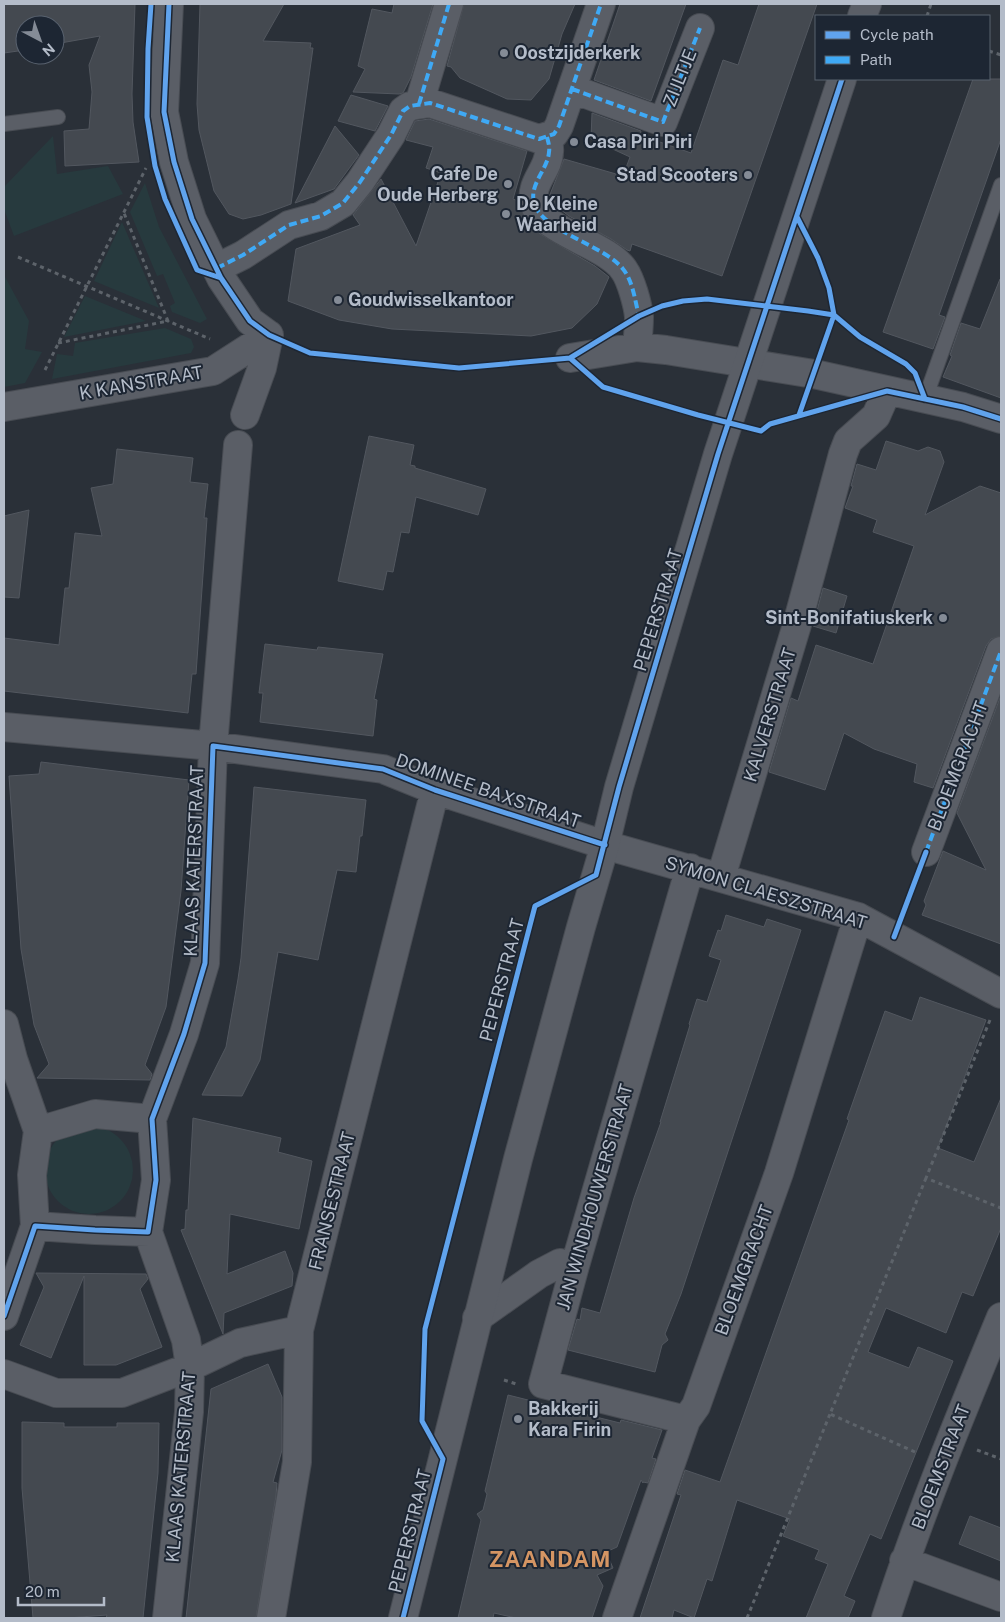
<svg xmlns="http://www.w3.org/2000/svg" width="1005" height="1622" viewBox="0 0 1005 1622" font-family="'Public Sans',sans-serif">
	<rect width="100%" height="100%" fill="#2a3038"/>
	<path fill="#273a3e" d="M53 136 57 174 108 166 123 194 14 236 4 209V187Z
		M145 183 159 227 207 319 200 323 172 312 170 306 175 303 163 274 157 276 130 212Z
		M122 222 159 308 94 281Z
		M4 275 29 321 25 349 42 352 25 383 4 387Z
		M85 296 146 321 64 337Z
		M165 328 191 339 194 347 191 353 52 379 57 354 73 356 75 343Z
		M45 1170a44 44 0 1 1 88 0a44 44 0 1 1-88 0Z"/>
	<path fill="#444950" stroke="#52575f" d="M4 4H135L132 94 133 122 139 162 65 166 64 131 89 129 92 92 89 65 100 36 55 44V25H25V50L4 53Z
		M200 4H284L263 41 311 43 310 48H313L291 204 261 215 243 219 229 214 214 191 199 130 197 104Z
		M394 4H433L411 77 403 93 399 94 353 92 365 69 358 66 372 9 392 13Z
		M464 4H575L562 34 549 79 531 100 507 99 460 78 451 67 447 66Z
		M620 4H686L651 101 594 80Z
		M759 4H817L722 276 632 244 630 251 627 250 611 239 569 216 552 203 549 197 564 159 623 176 630 157 591 139 592 113 641 131 640 135 691 153 723 60 738 65Z
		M973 79H1001V139L939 315 945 317 933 349 883 332Z
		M351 95 388 106 375 131 338 121Z
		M429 119 527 151 513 199 518 201 525 219 540 234 595 266 609 277 597 304 572 328 531 336 392 329 339 320 288 301 296 249 360 225 353 215 381 179 416 246 441 173 426 168 433 147 406 140 415 121Z
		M335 126 359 155 334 189 295 203Z
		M1000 279 1001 280V398L943 377 952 356 950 355 961 323 980 329Z
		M369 436 414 445 410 465 415 466V468L486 489 478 515 416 497 409 533 401 532 393 572 387 571 383 590 338 581Z
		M886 441 918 451 928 447 940 451 944 462 925 515 980 486 1001 493V636L991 639 986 646 933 788 914 782 917 764 874 749 844 733 825 790 769 772 791 698 798 701 816 645 873 664 914 546 873 532 877 520 845 508 853 486H851L857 464 876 470Z
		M117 449 193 458 190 482 208 484 204 518H207L196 674H192L188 713 4 691V638L59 645 65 588H69L75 533 102 536 91 488 113 484Z
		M29 510 19 598 4 597V516Z
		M823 588 847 596 836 633 813 626Z
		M265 644 317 650 318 647 383 654 374 699 377 700 373 736 260 722 263 693H259Z
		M1001 695V944L922 915 926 905 924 901 943 851 986 870 957 813Z
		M41 762 189 780 181 891 166 1007 145 1065 152 1074 150 1080 37 1078 49 1064 34 1025 21 949 9 776 39 774Z
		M254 787 366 800 362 836H360L356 872 337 870 318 960 278 952 260 1060 242 1096 202 1095 226 1047 238 979 241 958Z
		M726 915 764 927 767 919 801 930 681 1294 665 1334 668 1340 662 1345 655 1372 568 1350 577 1319 580 1320 582 1308 600 1313 634 1198 661 1122H660L690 1025 689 1024 697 999 707 1002 721 960 709 956 718 930 721 931Z
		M920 997 986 1020 938 1148 974 1162 1001 1098V1228L973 1296 962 1292 946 1333 886 1308 868 1352 909 1368 918 1347 953 1361 881 1539 870 1534 844 1596 855 1601 848 1618H806L828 1564 815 1559 819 1550 783 1536 790 1519 737 1500 712 1581 707 1579 694 1618 674 1610 672 1618H640L681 1495 677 1494 685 1470 720 1482 849 1120 847 1119 885 1011 912 1021Z
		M193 1118 281 1138 278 1152 312 1161 299 1229 230 1214 227 1274 285 1251 293 1273 292 1286 224 1313 223 1334 181 1230 185 1229 186 1210H188Z
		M36 1273 146 1274 148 1279 140 1289 162 1347 116 1365H84V1276L51 1358 20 1345 44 1287Z
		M268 1364 282 1397V1450L273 1482 277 1483 276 1496 256 1618H186L211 1389Z
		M508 1395 620 1423 621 1420 662 1430 652 1458 656 1459 648 1483 643 1482V1483L641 1480 617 1547 606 1552 613 1568 597 1575 603 1586 592 1618H516L494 1613 493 1618H458L481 1520 477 1514 483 1510 487 1494 485 1491Z
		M22 1422 64 1423V1427H117V1423H159L158 1473 143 1618H106L107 1615 67 1618H33L22 1488Z
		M970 1516 1001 1528V1561L959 1544Z"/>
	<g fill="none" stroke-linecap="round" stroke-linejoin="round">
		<defs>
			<path id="service" d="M4 124 58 117
				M925 399 1001 185"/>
			<path id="minor" d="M169 4 164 112 174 162 192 219 221 278 250 321 269 335
				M572 89 663 122 700 28
				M419 104 449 4
				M547 137C548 141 550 147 549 152 549 169 530 183 534 202 540 231 607 244 624 270 631 280 638 305 639 317 639 327 638 337 637 347
				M217 268 243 255 289 225 321 216 343 203 360 182 391 135 403 111 410 106 430 103 539 139 554 134 559 126 601 4
				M570 358 637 347 666 350 814 374 963 407 1001 419
				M4 407 213 371 269 335
				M245 415 262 368 269 335
				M4 727 213 746 383 769 435 790 605 845 858 917 1001 994
				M926 852 1001 651
				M721 877 796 628 843 454 848 441 876 416 887 391
				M4 1024 13 1059 38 1131
				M35 1226 95 1230 148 1232 156 1180 152 1119 184 1034 205 963 213 746 238 445
				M148 1232 186 1340 190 1367 189 1412 167 1618
				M4 1316 35 1226 32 1175 38 1131 95 1114 152 1119
				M477 1318 539 1274 560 1263 574 1269
				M4 1374 56 1393H122L190 1367 240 1343 299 1330
				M686 1420 543 1384 574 1269 690 868
				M904 1561 1001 1597
				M271 1618 297 1462 299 1330 435 790
				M617 1618 686 1420 696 1406 779 1173 858 917
				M886 1618C919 1516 960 1416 1001 1317"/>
			<path id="tertiary" d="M862 16 867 4
				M403 1618 518 1159 581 927 605 845 619 787 718 454 842 79"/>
		</defs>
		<use href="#service" stroke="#484c53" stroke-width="16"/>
		<use href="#minor" stroke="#484c53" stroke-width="30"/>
		<use href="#tertiary" stroke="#484c53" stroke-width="30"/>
		<path stroke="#5d636a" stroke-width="3" stroke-dasharray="4 4" stroke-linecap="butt" d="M927 16 931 4
			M989 51 1001 55
			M18 257 210 339
			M58 343 168 321 124 213
			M45 370 146 168
			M990 1020 926 1178 1001 1208
			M504 1380 516 1384
			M977 1450 1001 1459
			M915 1452 830 1414 926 1178
			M747 1618 830 1414"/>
		<use href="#service" stroke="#5a5e66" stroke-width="14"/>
		<use href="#minor" stroke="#5a5e66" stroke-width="28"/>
		<use href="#tertiary" stroke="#5a5e66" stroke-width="28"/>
		<path stroke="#3fa9f5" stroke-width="4" stroke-dasharray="8 4" stroke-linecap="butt" d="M572 89 663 122 700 28
			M419 104 449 4
			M547 137C548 141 550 147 549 152 548 169 529 184 534 203 542 231 604 245 623 269 633 281 635 301 639 316
			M217 268 243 255 289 225 321 216 343 203 360 182 391 135 403 111 410 106 430 103 539 139 554 134 559 126 601 4
			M926 852 1001 651"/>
		<defs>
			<path id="cycleway" d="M151 4 148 49 147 117 155 166 165 199 197 270 221 278
				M169 4 164 112 174 162 192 219 221 278 250 321 269 335 310 353 459 368 570 358 639 316 662 306 683 301 707 299 808 311 834 315
				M797 217 818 258 829 288 834 315 799 415
				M834 315 860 337 906 364 915 373 925 399
				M570 358 603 387 698 415 761 431 770 424 887 391 963 407 1001 419
				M894 937 926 852
				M4 1316 35 1226 95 1230 148 1232 156 1180 152 1119 184 1034 205 963 213 746 383 769 435 790 605 845
				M403 1618 443 1459 422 1421 425 1329 535 906 596 875 619 787 718 454 842 79"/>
		</defs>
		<use href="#cycleway" stroke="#1d2633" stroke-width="8"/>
		<use href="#cycleway" stroke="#60a3ed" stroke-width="5"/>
	</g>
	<g fill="#848b96" stroke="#1d2633" stroke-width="2">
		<circle cx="504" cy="53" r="5"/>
		<circle cx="574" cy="142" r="5"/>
		<circle cx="748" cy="175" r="5"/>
		<circle cx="508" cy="184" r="5"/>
		<circle cx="506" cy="214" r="5"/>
		<circle cx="338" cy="300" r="5"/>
		<circle cx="943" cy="618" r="5"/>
		<circle cx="518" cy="1419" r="5"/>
	</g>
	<g text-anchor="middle" stroke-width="4" stroke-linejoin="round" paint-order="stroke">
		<g font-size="18" font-weight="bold" fill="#b4bcc9" stroke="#1d2633" text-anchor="start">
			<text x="514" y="59">Oostzijderkerk</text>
			<text x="584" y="148">Casa Piri Piri</text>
			<text x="498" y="180" text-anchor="end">Cafe De<tspan x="498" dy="21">Oude Herberg</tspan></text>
			<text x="738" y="181" text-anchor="end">Stad Scooters</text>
			<text x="516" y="210">De Kleine<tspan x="516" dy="21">Waarheid</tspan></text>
			<text x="348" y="306">Goudwisselkantoor</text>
			<text x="933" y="624" text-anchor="end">Sint-Bonifatiuskerk</text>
			<text x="528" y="1415">Bakkerij<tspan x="528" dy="21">Kara Firin</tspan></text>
		</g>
		<g font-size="18" fill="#b4bcc9" stroke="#1d2633">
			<text transform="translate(680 78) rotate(-68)" y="6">ZIJLTJE</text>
			<text transform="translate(141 383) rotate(-10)" y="6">K KANSTRAAT</text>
			<text transform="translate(658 610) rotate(-73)" y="6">PEPERSTRAAT</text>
			<text transform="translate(770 715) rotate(-73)" y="6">KALVERSTRAAT</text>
			<text transform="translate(958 766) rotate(-69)" y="6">BLOEMGRACHT</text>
			<text transform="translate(488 791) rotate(19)" y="6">DOMINEE BAXSTRAAT</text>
			<text transform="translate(194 861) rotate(-88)" y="6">KLAAS KATERSTRAAT</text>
			<text transform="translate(766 893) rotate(17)" y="6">SYMON CLAESZSTRAAT</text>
			<text transform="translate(502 980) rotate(-75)" y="6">PEPERSTRAAT</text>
			<text transform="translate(595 1197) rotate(-74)" y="6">JAN WINDHOUWERSTRAAT</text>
			<text transform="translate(332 1201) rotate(-76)" y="6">FRANSESTRAAT</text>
			<text transform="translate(744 1270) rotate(-70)" y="6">BLOEMGRACHT</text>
			<text transform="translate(181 1467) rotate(-85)" y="6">KLAAS KATERSTRAAT</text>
			<text transform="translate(941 1467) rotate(-69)" y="6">BLOEMSTRAAT</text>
			<text transform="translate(410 1531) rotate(-76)" y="6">PEPERSTRAAT</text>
		</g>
		<g font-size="22" font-weight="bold" letter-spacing="1" fill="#d59563" stroke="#1d2633">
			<text x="550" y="1567">ZAANDAM</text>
		</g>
	</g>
	<rect width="1005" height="1622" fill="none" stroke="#b4bcc9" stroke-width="10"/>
	<rect x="815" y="15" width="175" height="65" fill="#1d2633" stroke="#59626f"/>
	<rect x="825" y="31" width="25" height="8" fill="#60a3ed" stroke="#59626f"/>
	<text x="860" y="40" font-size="15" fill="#b4bcc9">Cycle path</text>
	<rect x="825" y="56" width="25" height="8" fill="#3fa9f5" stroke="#59626f"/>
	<text x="860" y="65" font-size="15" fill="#b4bcc9">Path</text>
	<g transform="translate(40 40) rotate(139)"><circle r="24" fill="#1d2633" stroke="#59626f"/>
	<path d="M0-4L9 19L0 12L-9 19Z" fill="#848b96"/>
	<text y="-8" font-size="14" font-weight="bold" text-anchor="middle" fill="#b4bcc9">N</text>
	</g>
	<path d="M18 1597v8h86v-8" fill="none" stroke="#b4bcc9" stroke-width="2.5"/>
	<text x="25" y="1597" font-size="15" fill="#b4bcc9" stroke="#1d2633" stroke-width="4" paint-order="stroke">20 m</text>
</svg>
